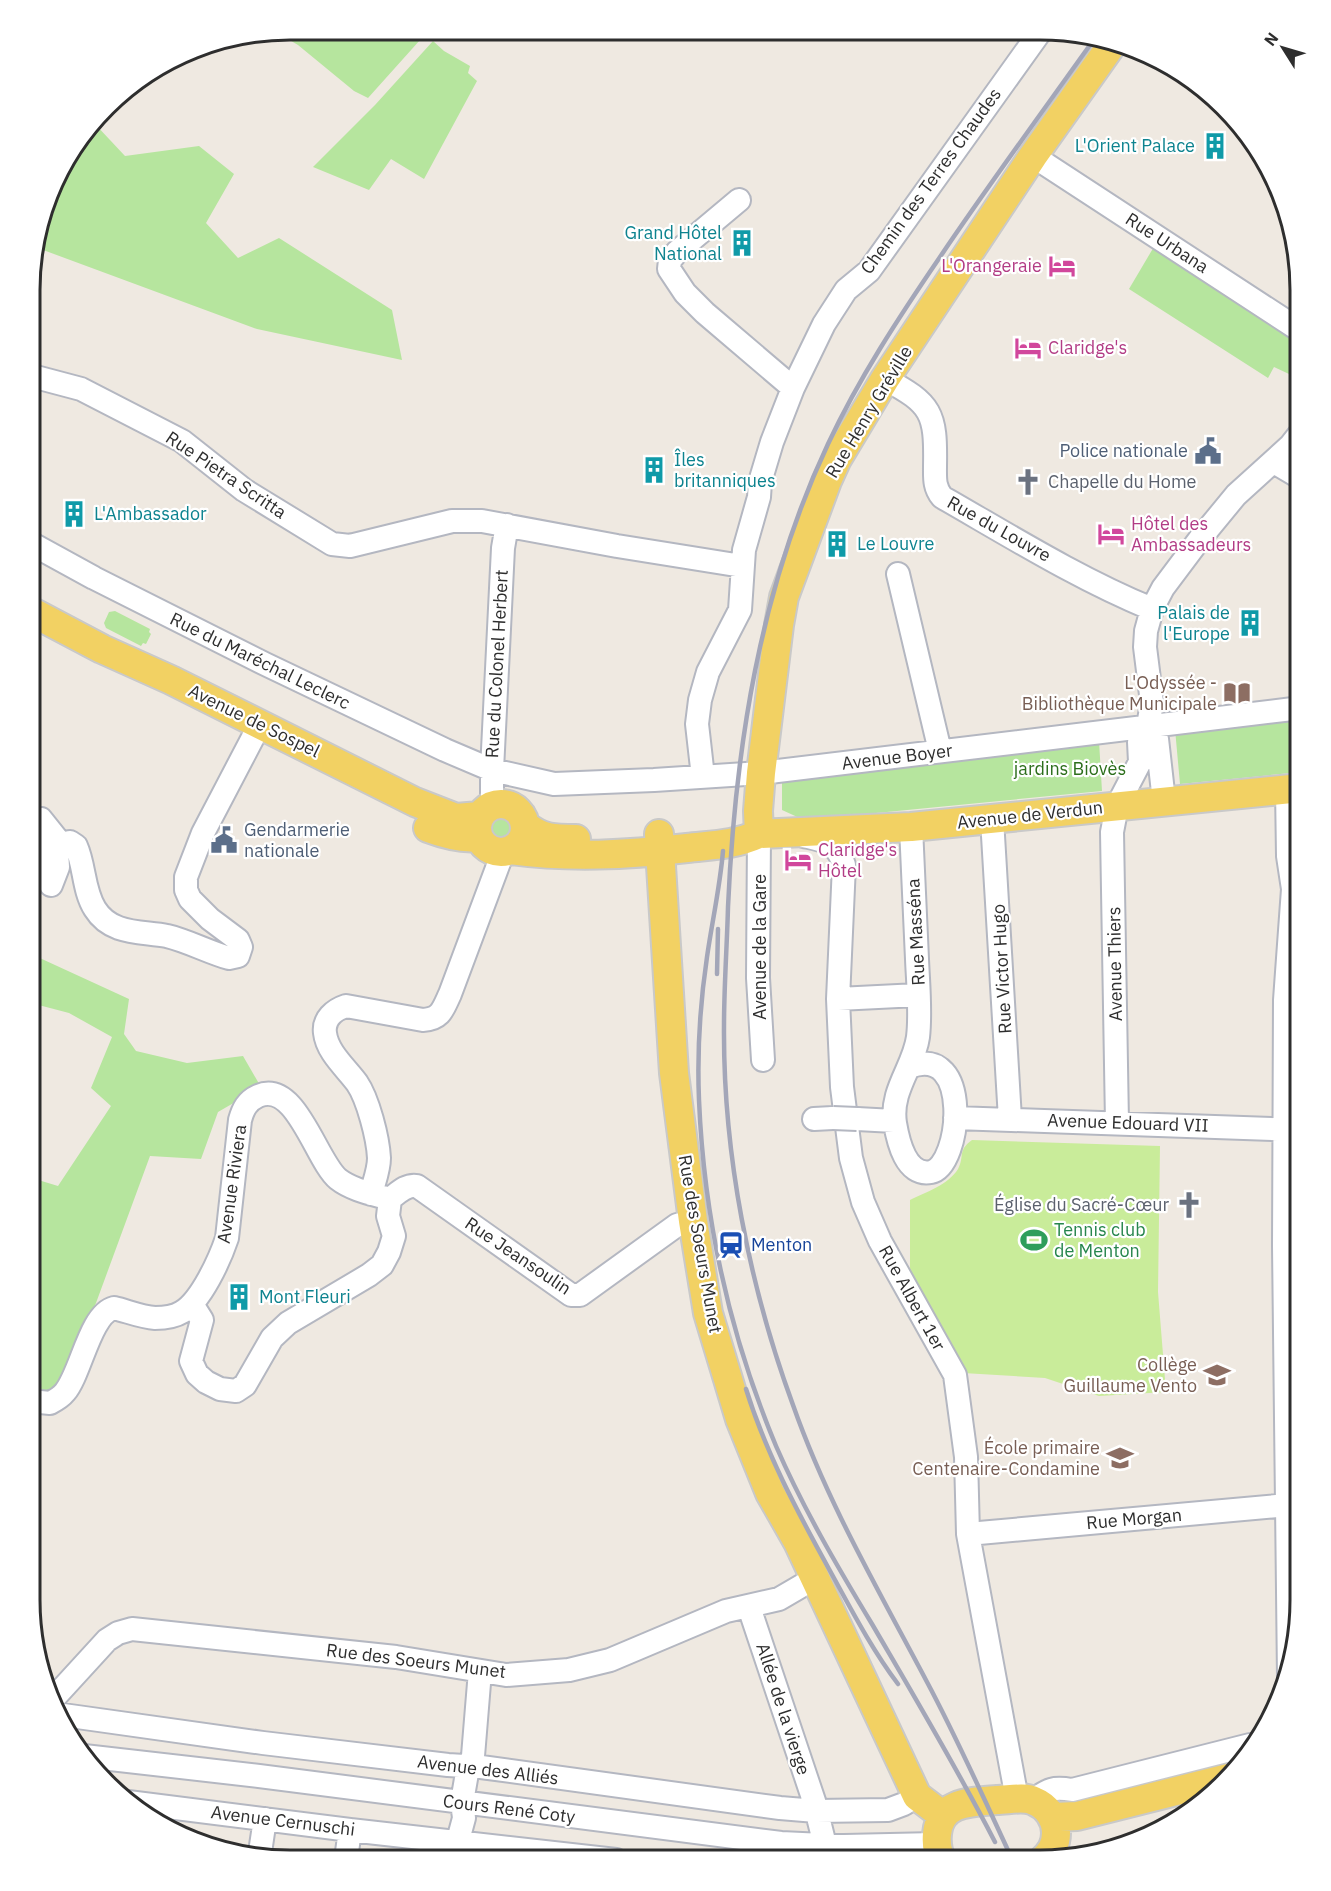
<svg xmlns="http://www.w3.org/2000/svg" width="1331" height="1891" viewBox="0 0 1331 1891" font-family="'IBM Plex Sans',sans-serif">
	<rect width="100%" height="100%" fill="#efe9e1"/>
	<path fill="#b6e59e" d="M291 30H429L368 98 354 91 298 45 276 32Z
		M433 41 444 51 470 66 468 73 477 81 424 179 391 159 369 190 313 167 375 105Z
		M95 124 125 156 199 146 234 174 206 223 238 258 279 238 392 310 402 360 257 329 35 247 65 161Z
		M1155 245 1301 344V359L1289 374 1274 367 1268 378 1129 289Z
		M115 611 150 629 149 632 151 634 146 644 143 643 141 646 106 628 104 623 109 612Z
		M1301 715V772L1180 784 1175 729Z
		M1099 741 1102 791 804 820 782 810V776Z
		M489 828a11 11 0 1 1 22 0a11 11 0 1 1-22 0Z
		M31 954 129 999 124 1034 136 1051 187 1063 243 1056 261 1087 218 1112 201 1159 150 1156 96 1303 58 1387 43 1397 30 1392 31 1187 35 1179 58 1186 111 1106 91 1088 112 1037 69 1013 31 1003Z"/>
	<path fill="#c9ec9a" d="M972 1140 1160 1146 1158 1292 1166 1392 1099 1396 1045 1378 963 1373 910 1280V1200C926 1192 948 1185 958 1169 965 1156 957 1151 972 1140Z"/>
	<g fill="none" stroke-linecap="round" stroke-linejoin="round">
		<defs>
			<path id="minor" d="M1033 156 1301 331
				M739 200 677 252 670 260 669 269 685 293 705 313 793 388
				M32 376 81 389 182 441 244 490 332 544 350 546 452 521H482L617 546 742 566
				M885 379C932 404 936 413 935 466 935 478 934 487 942 497 1010 536 1079 579 1152 609
				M1274 462 1301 478
				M32 544 94 578 265 664 445 750 492 770 554 784 654 780 761 773 1301 708
				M898 574 940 751
				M1148 726 1157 739 1164 801
				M703 777 697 724 700 700 708 672 740 610 744 550 759 497 760 482 772 442 793 388 824 324 846 290 869 271 1040 32
				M1287 789 1288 856 1293 889 1285 1000 1284 1246 1289 1677
				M494 804 492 794V770L503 548 507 525
				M41 819 61 844
				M992 819 1010 1119
				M759 834 758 978 763 1060
				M804 836C826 841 837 842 844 865L838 999 842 1087 851 1158 863 1202 880 1241 955 1375 966 1457 968 1534 1017 1799
				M37 844 51 885 58 867 57 851 61 844 70 842 76 846C85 866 83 890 95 909 111 935 141 931 167 936 188 941 208 952 229 958L238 956 241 947 238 940 210 919 190 899 186 890V877L203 833 260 724
				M838 999 918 995
				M909 1067C973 1042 961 1166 931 1172 906 1177 898 1141 895 1123 890 1090 914 1067 918 1037 921 1012 918 984 917 959 915 915 913 871 911 827
				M955 1118 1301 1130
				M814 1119 833 1118
				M857 1119 894 1121
				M1117 1123 1112 832 1117 806 1140 762 1139 742 1148 726 1152 703 1145 647 1146 631 1152 609 1163 588 1199 540 1236 495 1290 446 1301 432
				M371 1194C374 1182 379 1170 379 1158 378 1138 368 1099 357 1083 346 1068 327 1052 325 1033 323 1019 334 1010 346 1006L423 1020C441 1019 443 1009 450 994L503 852
				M390 1199C398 1193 406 1184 417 1186L571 1295H580L677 1225 693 1221
				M192 1304 202 1320 191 1361 197 1374 206 1382 220 1389 236 1391 245 1385 272 1338 288 1323 369 1275 382 1265 389 1252 394 1236 388 1216 390 1199
				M30 1401 50 1403C56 1400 61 1397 65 1392 81 1373 90 1314 114 1308 127 1311 141 1317 155 1318 164 1318 174 1317 182 1312 201 1301 220 1259 227 1238L240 1120C243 1109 247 1101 258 1096 296 1079 316 1161 338 1179 352 1190 373 1194 390 1199
				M968 1534 1299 1504
				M749 1607 814 1801 825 1845
				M53 1699 107 1640 118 1633 132 1629 396 1657 506 1675 569 1670 610 1660 726 1611 779 1599 815 1578
				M56 1714 263 1743 448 1765 481 1767 780 1808 816 1811 888 1810 904 1804 917 1796
				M84 1756 259 1776 781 1843 844 1846 936 1844
				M1033 1800C1049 1789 1053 1787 1072 1790L1250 1745H1257
				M128 1802 350 1830 616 1860
				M259 1859 265 1819
				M346 1859 350 1830
				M453 1859 464 1818 462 1802 467 1773 473 1756 480 1671"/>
			<path id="major" d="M32 612 102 649 171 680 415 802 456 818 480 816
				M477 828a24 24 0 1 1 48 0a24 24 0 1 1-48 0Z
				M525 825C542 839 554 839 576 839
				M428 828C444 834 461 839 478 837
				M659 834 674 1073 693 1221 708 1313 740 1419 770 1493 798 1542 917 1796 942 1815
				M759 834 758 811 761 773 779 625 784 597 827 481 837 459 885 379 1033 156 1113 43
				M510 850C571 858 626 855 687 848 713 845 735 845 759 834L911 827 1301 788
				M1054 1817 1077 1816 1228 1778
				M942 1861C937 1852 936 1844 937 1834 940 1801 971 1802 997 1800 1008 1800 1024 1796 1034 1801 1047 1806 1056 1819 1056 1833 1056 1845 1051 1853 1042 1861"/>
		</defs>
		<use href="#minor" stroke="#b4b7c1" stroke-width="26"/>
		<use href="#major" stroke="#c9c9c9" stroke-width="32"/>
		<use href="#minor" stroke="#fff" stroke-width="22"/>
		<use href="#major" stroke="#f2d163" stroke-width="28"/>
		<path stroke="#a3a6b8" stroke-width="4.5" d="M723 851C720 887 712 922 707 957 700 1004 697 1052 699 1100 704 1219 730 1336 776 1446 803 1508 837 1566 872 1624 914 1696 957 1768 995 1842
			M717 974 718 929
			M746 1389C766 1453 797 1511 829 1569 851 1609 871 1648 898 1684
			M1013 1861C985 1801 958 1740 927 1682 879 1591 827 1502 793 1405 749 1285 723 1154 724 1026 724 986 727 946 728 907 735 749 760 588 828 444 859 378 899 317 940 257 990 183 1043 111 1095 38"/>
		<defs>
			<path id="minor-bridge" d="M833 1118 857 1119"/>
		</defs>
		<use href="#minor-bridge" stroke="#b4b7c1" stroke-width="26" stroke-linecap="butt"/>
		<use href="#minor-bridge" stroke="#fff" stroke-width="22"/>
	</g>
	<defs>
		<symbol id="building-bare" viewBox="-9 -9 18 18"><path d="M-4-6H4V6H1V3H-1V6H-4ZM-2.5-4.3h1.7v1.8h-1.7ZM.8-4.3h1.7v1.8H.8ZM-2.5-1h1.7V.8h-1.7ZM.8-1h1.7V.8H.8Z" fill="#0f9aa8" stroke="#fff" stroke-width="2.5" paint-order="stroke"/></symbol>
		<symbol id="hotel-bare" viewBox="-9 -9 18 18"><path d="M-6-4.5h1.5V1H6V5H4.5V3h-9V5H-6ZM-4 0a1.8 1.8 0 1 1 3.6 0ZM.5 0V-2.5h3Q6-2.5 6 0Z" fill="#d1479c" stroke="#fff" stroke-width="2.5" paint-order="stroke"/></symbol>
		<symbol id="civic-bare" viewBox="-9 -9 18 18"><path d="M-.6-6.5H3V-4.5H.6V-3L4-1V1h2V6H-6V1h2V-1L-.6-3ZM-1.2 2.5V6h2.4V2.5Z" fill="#5c6f8a" stroke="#fff" stroke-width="2.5" paint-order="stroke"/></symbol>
		<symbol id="church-bare" viewBox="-9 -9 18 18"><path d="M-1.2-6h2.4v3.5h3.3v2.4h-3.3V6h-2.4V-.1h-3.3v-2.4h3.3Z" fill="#6b7280" stroke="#fff" stroke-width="2.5" paint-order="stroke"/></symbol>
		<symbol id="library-bare" viewBox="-9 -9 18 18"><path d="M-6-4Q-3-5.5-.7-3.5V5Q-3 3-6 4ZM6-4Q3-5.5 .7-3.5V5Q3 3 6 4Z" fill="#8d6e63" stroke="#fff" stroke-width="2.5" paint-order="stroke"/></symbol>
		<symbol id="stadium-bare" viewBox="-9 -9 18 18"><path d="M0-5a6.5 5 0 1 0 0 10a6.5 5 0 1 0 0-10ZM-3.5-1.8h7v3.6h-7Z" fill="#2e9e5b" stroke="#fff" stroke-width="2.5" paint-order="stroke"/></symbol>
		<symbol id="station-bare" viewBox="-9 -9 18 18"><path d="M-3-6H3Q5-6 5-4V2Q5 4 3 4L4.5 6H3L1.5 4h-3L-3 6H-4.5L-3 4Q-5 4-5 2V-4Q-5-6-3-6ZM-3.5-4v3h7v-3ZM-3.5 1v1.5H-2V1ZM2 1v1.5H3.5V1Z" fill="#1a4fb4" stroke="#fff" stroke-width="2.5" paint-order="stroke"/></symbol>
		<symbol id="school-bare" viewBox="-9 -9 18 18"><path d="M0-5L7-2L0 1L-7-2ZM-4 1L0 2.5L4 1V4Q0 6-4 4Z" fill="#8d6e63" stroke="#fff" stroke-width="2.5" paint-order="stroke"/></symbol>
	</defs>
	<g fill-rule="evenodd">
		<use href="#building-bare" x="1196" y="127" width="38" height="38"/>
		<use href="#building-bare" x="723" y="224" width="38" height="38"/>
		<use href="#hotel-bare" x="1043" y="247" width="38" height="38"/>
		<use href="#hotel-bare" x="1009" y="329" width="38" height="38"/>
		<use href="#civic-bare" x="1189" y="432" width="38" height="38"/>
		<use href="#building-bare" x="635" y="451" width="38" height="38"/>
		<use href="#church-bare" x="1009" y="463" width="38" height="38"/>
		<use href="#building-bare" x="55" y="495" width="38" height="38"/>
		<use href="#hotel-bare" x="1092" y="515" width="38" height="38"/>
		<use href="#building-bare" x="818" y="525" width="38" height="38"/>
		<use href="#building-bare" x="1231" y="604" width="38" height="38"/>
		<use href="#library-bare" x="1218" y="674" width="38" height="38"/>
		<use href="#civic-bare" x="205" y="821" width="38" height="38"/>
		<use href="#hotel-bare" x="779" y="841" width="38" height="38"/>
		<use href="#church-bare" x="1170" y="1186" width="38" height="38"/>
		<use href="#stadium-bare" x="1015" y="1221" width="38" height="38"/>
		<use href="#station-bare" x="712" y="1226" width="38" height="38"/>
		<use href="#building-bare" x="220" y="1278" width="38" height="38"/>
		<use href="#school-bare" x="1198" y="1356" width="38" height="38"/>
		<use href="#school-bare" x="1101" y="1439" width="38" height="38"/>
	</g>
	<g text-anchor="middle" stroke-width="4.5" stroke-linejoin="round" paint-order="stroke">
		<g font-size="18" fill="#0d838f" stroke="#fff" text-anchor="start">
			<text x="1195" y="152" text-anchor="end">L'Orient Palace</text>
			<text x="722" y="239" text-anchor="end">Grand Hôtel<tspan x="722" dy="21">National</tspan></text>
			<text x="674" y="466">Îles<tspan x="674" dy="21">britanniques</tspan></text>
			<text x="94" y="520">L'Ambassador</text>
			<text x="857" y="550">Le Louvre</text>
			<text x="1230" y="619" text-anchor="end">Palais de<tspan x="1230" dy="21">l'Europe</tspan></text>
			<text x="259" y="1303">Mont Fleuri</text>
		</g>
		<g font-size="18" fill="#2e2e2e" stroke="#fff">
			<text transform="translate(931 181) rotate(-54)" y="6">Chemin des Terres Chaudes</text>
			<text transform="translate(1167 243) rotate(33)" y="6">Rue Urbana</text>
			<text transform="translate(869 412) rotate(-59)" y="6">Rue Henry Gréville</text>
			<text transform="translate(226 475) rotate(34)" y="6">Rue Pietra Scritta</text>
			<text transform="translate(999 529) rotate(29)" y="6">Rue du Louvre</text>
			<text transform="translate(260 661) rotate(26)" y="6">Rue du Maréchal Leclerc</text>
			<text transform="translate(497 664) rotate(-87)" y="6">Rue du Colonel Herbert</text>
			<text transform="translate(254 721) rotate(26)" y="6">Avenue de Sospel</text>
			<text transform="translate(897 757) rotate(-7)" y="6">Avenue Boyer</text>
			<text transform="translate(1030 815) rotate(-6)" y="6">Avenue de Verdun</text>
			<text transform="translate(916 932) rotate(-93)" y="6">Rue Masséna</text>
			<text transform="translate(760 947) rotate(-90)" y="6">Avenue de la Gare</text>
			<text transform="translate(1115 964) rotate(-91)" y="6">Avenue Thiers</text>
			<text transform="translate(1002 969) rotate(-93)" y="6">Rue Victor Hugo</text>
			<text transform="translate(1128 1123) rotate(2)" y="6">Avenue Edouard VII</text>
			<text transform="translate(232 1184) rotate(-82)" y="6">Avenue Riviera</text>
			<text transform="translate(700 1244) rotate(80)" y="6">Rue des Soeurs Munet</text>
			<text transform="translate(518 1256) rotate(34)" y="6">Rue Jeansoulin</text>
			<text transform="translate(912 1298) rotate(61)" y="6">Rue Albert 1er</text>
			<text transform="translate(1134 1519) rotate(-5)" y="6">Rue Morgan</text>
			<text transform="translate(416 1661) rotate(7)" y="6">Rue des Soeurs Munet</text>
			<text transform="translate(783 1709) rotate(72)" y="6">Allée de la vierge</text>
			<text transform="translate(488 1770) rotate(7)" y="6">Avenue des Alliés</text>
			<text transform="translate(509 1809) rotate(7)" y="6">Cours René Coty</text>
			<text transform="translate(283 1821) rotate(7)" y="6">Avenue Cernuschi</text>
		</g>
		<g font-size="18" fill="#b23c85" stroke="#fff" text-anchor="start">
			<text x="1042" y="272" text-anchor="end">L'Orangeraie</text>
			<text x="1048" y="354">Claridge's</text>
			<text x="1131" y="530">Hôtel des<tspan x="1131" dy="21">Ambassadeurs</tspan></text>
			<text x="818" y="856">Claridge's<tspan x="818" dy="21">Hôtel</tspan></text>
		</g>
		<g font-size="18" fill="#4e5e75" stroke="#fff" text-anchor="end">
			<text x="1188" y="457">Police nationale</text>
			<text x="244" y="836" text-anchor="start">Gendarmerie<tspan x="244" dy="21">nationale</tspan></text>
		</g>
		<g font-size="18" fill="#5b616d" stroke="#fff" text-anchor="start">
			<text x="1048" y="488">Chapelle du Home</text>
			<text x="1169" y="1211" text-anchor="end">Église du Sacré-Cœur</text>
		</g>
		<g font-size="18" fill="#785e54" stroke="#fff" text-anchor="end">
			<text x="1217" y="689">L'Odyssée -<tspan x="1217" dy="21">Bibliothèque Municipale</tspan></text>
			<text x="1197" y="1371">Collège<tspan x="1197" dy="21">Guillaume Vento</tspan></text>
			<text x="1100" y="1454">École primaire<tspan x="1100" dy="21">Centenaire-Condamine</tspan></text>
		</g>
		<g font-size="18" fill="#2c6e1b" stroke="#fff">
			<text x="1070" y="775">jardins Biovès</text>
		</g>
		<g font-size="18" fill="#27864d" stroke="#fff" text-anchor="start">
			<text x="1054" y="1236">Tennis club<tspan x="1054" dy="21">de Menton</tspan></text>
		</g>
		<g font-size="18" fill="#164399" stroke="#fff" text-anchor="start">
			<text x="751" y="1251">Menton</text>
		</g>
	</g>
	<path d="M0 0H1331V1891H0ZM290 40H1040A250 250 0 0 1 1290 290V1600A250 250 0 0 1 1040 1850H290A250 250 0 0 1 40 1600V290A250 250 0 0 1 290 40Z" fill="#fff" fill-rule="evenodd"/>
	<path fill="none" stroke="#2e2e2e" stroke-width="3" d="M290 40H1040A250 250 0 0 1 1290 290V1600A250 250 0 0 1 1040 1850H290A250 250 0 0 1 40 1600V290A250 250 0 0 1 290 40Z"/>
	<g transform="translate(1283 48) rotate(307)" stroke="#ffffff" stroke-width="4.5" paint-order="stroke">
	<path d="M0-4.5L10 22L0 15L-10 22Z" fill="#2e2e2e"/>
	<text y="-9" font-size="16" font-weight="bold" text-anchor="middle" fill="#2e2e2e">N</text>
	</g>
</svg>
